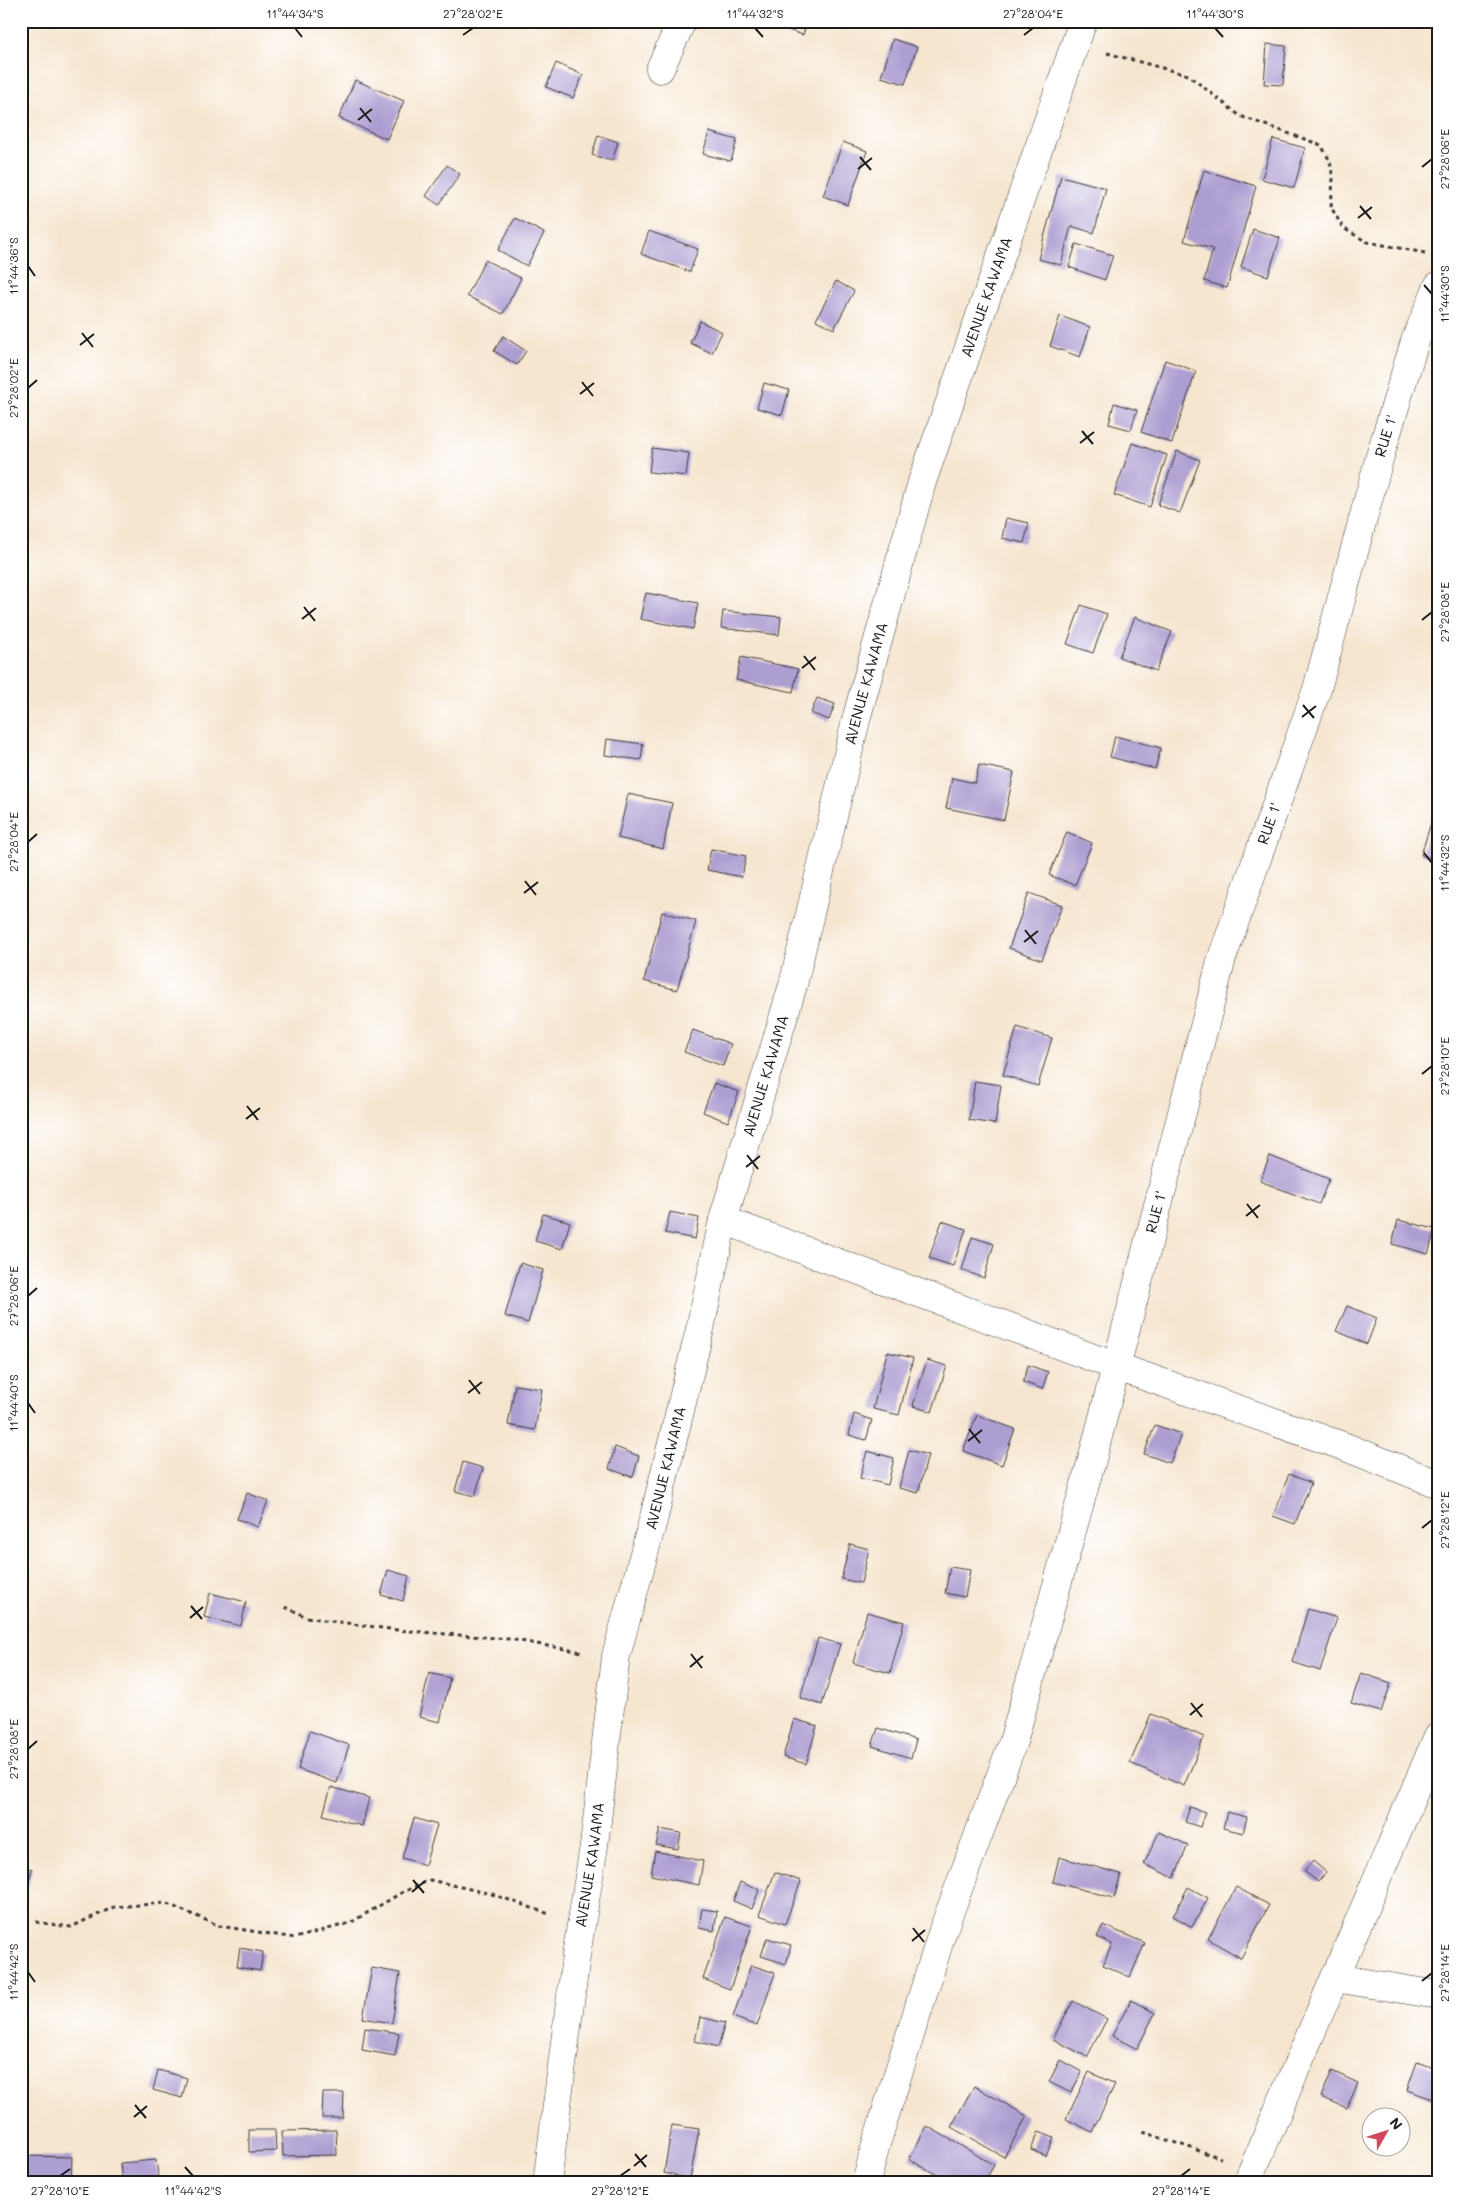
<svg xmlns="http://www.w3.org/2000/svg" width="1459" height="2204" viewBox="0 0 1459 2204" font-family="Mali,sans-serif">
	<rect width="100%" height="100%" fill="#fff"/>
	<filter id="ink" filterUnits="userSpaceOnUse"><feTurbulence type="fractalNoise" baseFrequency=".02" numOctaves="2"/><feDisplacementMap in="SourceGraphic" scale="10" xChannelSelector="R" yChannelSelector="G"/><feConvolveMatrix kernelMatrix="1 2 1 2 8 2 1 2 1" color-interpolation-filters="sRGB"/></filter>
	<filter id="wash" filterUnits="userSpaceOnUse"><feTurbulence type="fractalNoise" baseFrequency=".0096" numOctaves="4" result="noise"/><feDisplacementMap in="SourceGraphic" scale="20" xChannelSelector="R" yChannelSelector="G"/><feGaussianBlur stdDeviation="1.12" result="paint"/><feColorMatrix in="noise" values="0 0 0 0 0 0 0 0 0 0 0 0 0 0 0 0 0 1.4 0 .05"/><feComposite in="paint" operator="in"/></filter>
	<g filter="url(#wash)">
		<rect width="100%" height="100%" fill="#f6e6d0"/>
		<g id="blocks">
			<path fill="#ad9ed1" d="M760 21H807L803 35Z
				M893 39 917 47 905 84 881 77Z
				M1267 44 1286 46 1283 85 1264 84Z
				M556 63 583 75 573 98 546 87Z
				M355 80 404 101 387 139 339 118Z
				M709 132 737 140 731 161 703 154Z
				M598 135 618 142 612 161 592 155Z
				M1273 139 1305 148 1294 188 1262 179Z
				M843 142 867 151 848 205 823 196Z
				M447 165 460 174 439 205 426 196Z
				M1204 170 1256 186 1227 288 1204 281 1213 249 1184 241Z
				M1061 176 1106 188 1094 233 1071 226 1061 265 1038 259Z
				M515 218 544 233 527 266 498 250Z
				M1253 229 1280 238 1268 276 1241 267Z
				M649 231 698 249 690 272 641 254Z
				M1076 244 1113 255 1105 280 1069 267Z
				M485 260 521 278 503 314 467 296Z
				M836 281 854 291 834 329 816 320Z
				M1060 316 1090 327 1080 357 1050 346Z
				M700 321 722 332 712 353 690 343Z
				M503 336 526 351 517 365 494 351Z
				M1165 360 1196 371 1172 443 1141 432Z
				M764 383 789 390 782 415 757 408Z
				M1114 403 1137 410 1131 430 1109 424Z
				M1132 443 1167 455 1150 507 1114 495Z
				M652 448 689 453 686 476 649 472Z
				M1177 451 1200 460 1180 513 1158 505Z
				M1006 518 1029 523 1024 543 1002 538Z
				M646 593 698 603 693 629 640 619Z
				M1081 605 1107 614 1093 653 1067 644Z
				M723 611 781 617 779 635 721 628Z
				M1135 617 1172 632 1156 671 1119 657Z
				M741 657 798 669 793 692 736 680Z
				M817 698 835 704 829 720 811 713Z
				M1115 736 1161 748 1155 769 1110 757Z
				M607 739 643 744 641 760 605 755Z
				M979 765 1014 772 1004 820 946 808 952 778 975 783Z
				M628 794 672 803 663 849 618 838Z
				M1438 800V860L1421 855Z
				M1067 832 1092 843 1075 885 1049 875Z
				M711 849 746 856 742 877 707 870Z
				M1029 893 1062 905 1042 960 1009 948Z
				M662 912 696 921 677 990 644 981Z
				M1017 1027 1052 1038 1038 1086 1003 1075Z
				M693 1030 731 1044 723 1066 684 1052Z
				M975 1081 1001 1085 995 1124 969 1120Z
				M714 1083 739 1092 728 1122 703 1112Z
				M1270 1156 1329 1179 1319 1204 1260 1181Z
				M670 1212 699 1218 695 1239 665 1233Z
				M543 1214 570 1222 562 1249 535 1241Z
				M1398 1220 1435 1229 1428 1254 1392 1244Z
				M942 1221 966 1229 953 1266 929 1258Z
				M972 1237 994 1244 984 1278 962 1270Z
				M520 1263 543 1270 528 1323 505 1316Z
				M1347 1306 1377 1318 1367 1344 1336 1331Z
				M887 1352 913 1358 899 1415 873 1409Z
				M927 1360 947 1366 932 1412 913 1406Z
				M1028 1365 1048 1372 1042 1389 1023 1382Z
				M515 1385 542 1389 535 1430 508 1425Z
				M854 1414 872 1420 866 1440 849 1435Z
				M977 1415 1015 1429 1002 1465 963 1451Z
				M1155 1425 1181 1434 1170 1463 1144 1454Z
				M615 1447 639 1456 633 1477 609 1469Z
				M909 1450 928 1455 918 1493 899 1488Z
				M867 1451 894 1458 888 1485 860 1478Z
				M463 1462 483 1468 475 1496 455 1491Z
				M1289 1474 1311 1483 1295 1524 1273 1516Z
				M247 1493 268 1501 258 1527 237 1519Z
				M850 1544 869 1549 861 1583 841 1579Z
				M950 1567 970 1570 965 1597 945 1593Z
				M388 1570 409 1576 403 1601 381 1595Z
				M210 1593 246 1602 241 1626 204 1617Z
				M1308 1609 1337 1618 1320 1671 1292 1662Z
				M867 1612 904 1622 890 1673 853 1663Z
				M818 1638 840 1644 822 1705 800 1698Z
				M429 1673 450 1678 440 1722 419 1717Z
				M1361 1673 1391 1683 1381 1712 1351 1703Z
				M1151 1714 1204 1737 1184 1786 1130 1763Z
				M794 1719 817 1726 806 1764 783 1757Z
				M878 1728 916 1740 911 1758 872 1746Z
				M310 1731 349 1745 337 1783 298 1769Z
				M331 1787 369 1798 362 1826 323 1815Z
				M1190 1807 1205 1812 1200 1827 1185 1822Z
				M1227 1812 1247 1817 1243 1833 1223 1828Z
				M414 1818 437 1825 425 1865 402 1858Z
				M660 1829 681 1833 678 1849 656 1845Z
				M1159 1832 1188 1845 1174 1878 1144 1864Z
				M655 1851 703 1861 699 1885 651 1875Z
				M1059 1857 1121 1874 1114 1898 1053 1882Z
				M1313 1861 1326 1872 1318 1882 1304 1871Z
				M21 1866 32 1869 22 1914H21Z
				M775 1872 801 1881 785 1924 759 1915Z
				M740 1882 759 1890 752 1909 733 1901Z
				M1188 1887 1208 1898 1192 1927 1173 1916Z
				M1236 1887 1269 1905 1241 1958 1208 1939Z
				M702 1909 717 1911 714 1931 699 1928Z
				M725 1917 752 1926 730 1989 703 1979Z
				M1103 1925 1145 1943 1130 1977 1103 1965 1112 1944 1097 1937Z
				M767 1938 791 1945 786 1964 761 1956Z
				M240 1948 263 1952 260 1971 237 1967Z
				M751 1965 775 1973 757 2026 733 2017Z
				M372 1968 400 1973 392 2023 363 2018Z
				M1131 2000 1155 2013 1137 2049 1112 2036Z
				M1073 2001 1107 2019 1087 2057 1053 2039Z
				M700 2017 725 2023 718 2047 695 2041Z
				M365 2028 399 2033 395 2056 362 2050Z
				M1060 2060 1082 2072 1071 2093 1049 2082Z
				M1417 2062 1438 2070V2101L1407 2090Z
				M158 2070 187 2078 182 2098 153 2090Z
				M1332 2071 1358 2083 1347 2108 1321 2097Z
				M1089 2072 1115 2084 1092 2132 1066 2119Z
				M974 2086 1027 2116 1004 2157 951 2127Z
				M323 2093H344L343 2118H322Z
				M672 2125 699 2129 690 2179 664 2173Z
				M927 2126 994 2165 984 2183H951L909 2159Z
				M249 2130H275L276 2151 249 2152Z
				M336 2130 337 2155 283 2156 282 2131Z
				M1039 2131 1054 2137 1046 2156 1031 2150Z
				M21 2156 72 2157 71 2183 21 2182Z
				M156 2160 159 2183H122L120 2163Z"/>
		</g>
	</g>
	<g filter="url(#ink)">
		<use href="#blocks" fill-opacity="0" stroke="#3d3a37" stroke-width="1"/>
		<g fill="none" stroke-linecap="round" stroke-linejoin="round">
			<defs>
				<g id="street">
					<path d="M660 69 682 21"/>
					<path d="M723 1220 1115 1366 1343 1446 1438 1484"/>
					<path d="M1335 1978 1438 1995"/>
					<path id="s1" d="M547 2183 576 1956 594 1846 616 1656 654 1517 700 1329 723 1220 793 985 857 716 922 482 1083 21"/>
					<path id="s2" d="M866 2183 876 2144 943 1930 1013 1742 1093 1456 1222 958 1317 689 1380 456 1415 341 1438 286"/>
					<path d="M1247 2183 1438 1736"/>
				</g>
			</defs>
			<use href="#street" stroke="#3d3a37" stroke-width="29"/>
			<path stroke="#3d3a37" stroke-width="3" stroke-dasharray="4 4" stroke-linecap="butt" d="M1107 53 1188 75 1240 116 1321 145 1330 161 1333 179 1331 207 1343 228 1367 242 1425 253
				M285 1607 307 1617 324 1620 397 1630 509 1639 582 1652
				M36 1922 71 1927 114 1907 165 1903 220 1926 295 1938 350 1923 401 1893 430 1880 492 1894 549 1914
				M1143 2132 1221 2158"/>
			<use href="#street" stroke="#fff" stroke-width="28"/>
		</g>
	</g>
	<path fill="none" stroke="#1c1c1c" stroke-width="2" d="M295 28 302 37M755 28 763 37M1215 28 1223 37M463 35 473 28M1024 35 1033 28M360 108 371 122M358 120 372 109M860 157 871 170M1422 167 1432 159M858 169 872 158M1360 206 1371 219M1358 218 1372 207M28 266 35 276M1424 285 1432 294M82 333 93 347M80 345 94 334M582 382 593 396M28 388 37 380M580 394 594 383M1082 431 1093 444M1080 443 1094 432M304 607 315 621M302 619 316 608M1422 620 1432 612M804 656 815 670M802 668 816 657M1303 705 1314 718M1302 717 1316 706M28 842 37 834M1424 853 1432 863M525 881 536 895M524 893 538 882M1025 930 1036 944M1024 942 1038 931M1422 1074 1432 1066M247 1106 258 1120M246 1119 260 1108M747 1155 758 1169M746 1167 760 1156M1247 1204 1258 1218M1246 1216 1260 1205M28 1296 37 1288M469 1380 480 1394M468 1393 482 1382M28 1403 35 1413M969 1429 980 1443M968 1441 982 1430M1422 1528 1432 1520M191 1606 202 1619M190 1618 203 1607M691 1654 702 1668M690 1667 703 1656M1191 1703 1202 1717M1190 1715 1203 1704M28 1749 37 1741M413 1880 424 1893M412 1892 425 1881M913 1928 924 1942M912 1941 925 1930M28 1972 35 1982M1422 1981 1432 1973M135 2105 146 2118M134 2117 147 2106M635 2154 646 2167M634 2166 647 2155M185 2167 193 2176M60 2176 70 2169M620 2176 630 2169M1181 2176 1190 2169"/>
	<g text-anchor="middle" stroke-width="4.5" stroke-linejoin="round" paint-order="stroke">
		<g font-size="15" fill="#1c1c1c" stroke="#fff">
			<text dy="5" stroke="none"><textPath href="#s1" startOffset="1941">AVENUE KAWAMA</textPath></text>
			<text dy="5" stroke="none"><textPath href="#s2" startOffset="1824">RUE 1'</textPath></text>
			<text dy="5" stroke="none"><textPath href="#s1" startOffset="1536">AVENUE KAWAMA</textPath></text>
			<text dy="5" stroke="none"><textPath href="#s2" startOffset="1419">RUE 1'</textPath></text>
			<text dy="5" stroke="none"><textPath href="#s1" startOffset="1131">AVENUE KAWAMA</textPath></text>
			<text dy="5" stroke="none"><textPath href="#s2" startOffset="1014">RUE 1'</textPath></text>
			<text dy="5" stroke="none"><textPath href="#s1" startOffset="726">AVENUE KAWAMA</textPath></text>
			<text dy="5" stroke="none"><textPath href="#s1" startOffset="321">AVENUE KAWAMA</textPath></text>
		</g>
	</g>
	<rect width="1459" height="2204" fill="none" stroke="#fff" stroke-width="55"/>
	<g transform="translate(1386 2132) rotate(51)"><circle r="24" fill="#ffffff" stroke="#a4a4a4"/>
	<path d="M0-4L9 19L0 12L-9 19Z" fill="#d1495b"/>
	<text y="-8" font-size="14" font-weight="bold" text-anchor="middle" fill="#1c1c1c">N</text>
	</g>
	<rect x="28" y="28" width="1404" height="2148" fill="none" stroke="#1c1c1c" stroke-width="2"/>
	<g font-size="12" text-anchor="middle" fill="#1c1c1c">
		<text x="295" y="18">11°44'34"S</text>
		<text x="473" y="18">27°28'02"E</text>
		<text x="755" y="18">11°44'32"S</text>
		<text x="1033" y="18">27°28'04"E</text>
		<text x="1215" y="18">11°44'30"S</text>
		<text transform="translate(1445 159) rotate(-90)" y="4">27°28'06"E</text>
		<text transform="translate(14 266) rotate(-90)" y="4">11°44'36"S</text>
		<text transform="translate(1445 294) rotate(-90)" y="4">11°44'30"S</text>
		<text transform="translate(14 388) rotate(-90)" y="4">27°28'02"E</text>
		<text transform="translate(1445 612) rotate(-90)" y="4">27°28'08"E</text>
		<text transform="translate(14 842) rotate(-90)" y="4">27°28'04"E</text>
		<text transform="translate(1445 863) rotate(-90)" y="4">11°44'32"S</text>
		<text transform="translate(1445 1066) rotate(-90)" y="4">27°28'10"E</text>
		<text transform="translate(14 1296) rotate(-90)" y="4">27°28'06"E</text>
		<text transform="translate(14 1403) rotate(-90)" y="4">11°44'40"S</text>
		<text transform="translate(1445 1520) rotate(-90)" y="4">27°28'12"E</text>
		<text transform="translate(14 1749) rotate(-90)" y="4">27°28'08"E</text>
		<text transform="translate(14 1972) rotate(-90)" y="4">11°44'42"S</text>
		<text transform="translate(1445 1973) rotate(-90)" y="4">27°28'14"E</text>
		<text x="60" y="2195">27°28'10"E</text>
		<text x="193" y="2195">11°44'42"S</text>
		<text x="620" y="2195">27°28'12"E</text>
		<text x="1181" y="2195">27°28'14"E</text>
	</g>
</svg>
